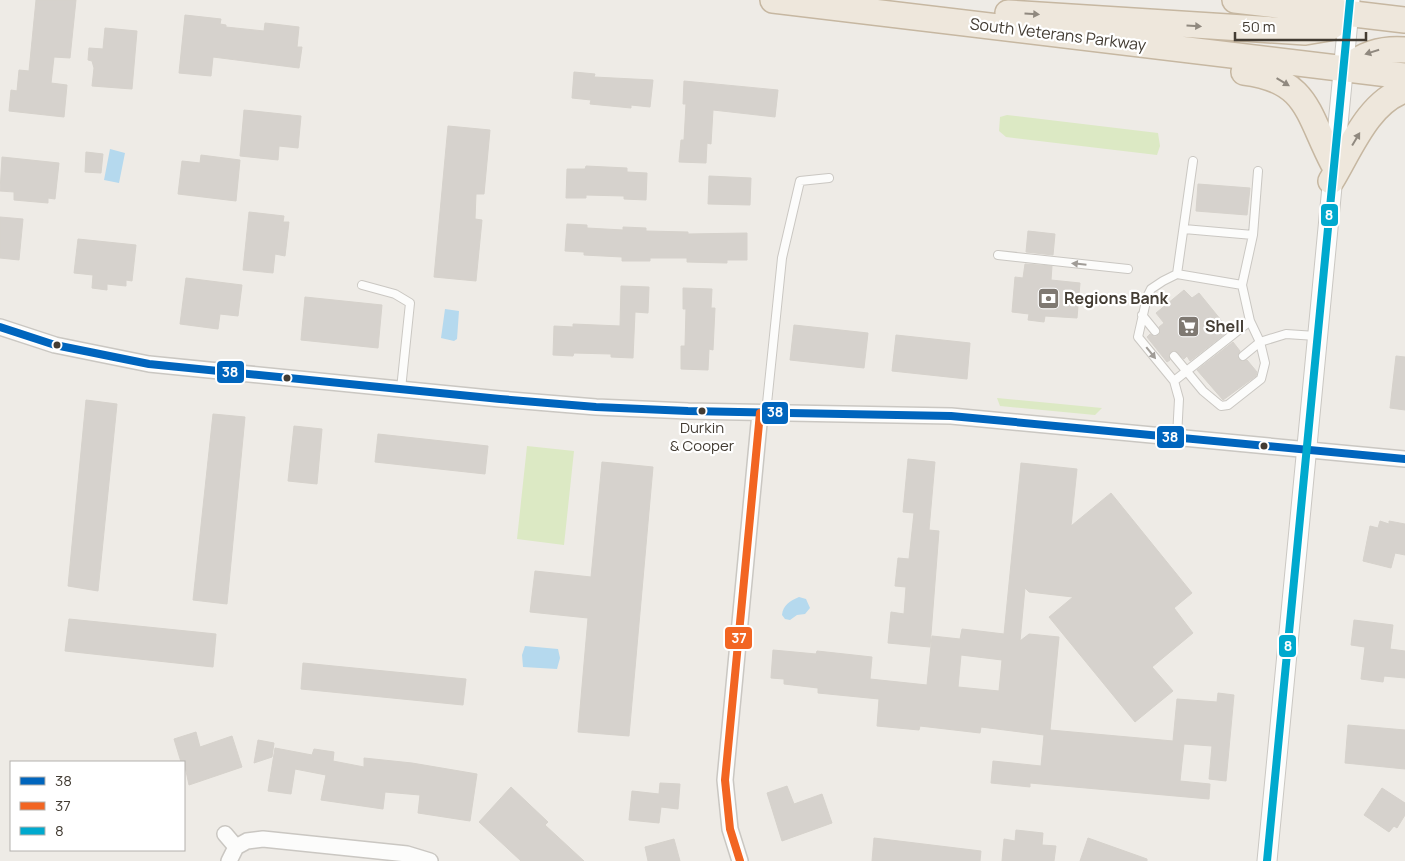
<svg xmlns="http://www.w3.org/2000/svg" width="1405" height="861" viewBox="0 0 1405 861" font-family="Manrope,sans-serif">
	<rect width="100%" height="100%" fill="#eeebe6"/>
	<path fill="#dce9c4" d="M1007 115 1158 133 1160 146 1157 155 1006 137 999 131 1000 117Z
		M997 398 1102 408 1095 415 1000 406Z
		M527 446 574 451 564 545 517 539Z"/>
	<path fill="#b5d9ee" d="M110 149 125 153 119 183 104 180Z
		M445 309 459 311 457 339 454 341 441 338Z
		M799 597 806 599 810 608 805 614 797 615 790 620 785 619 782 615C783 605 790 601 799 597Z
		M525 646 558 649 560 658 557 669 523 667 522 655Z"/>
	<path fill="#d6d2cd" stroke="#d6d2cc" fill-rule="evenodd" d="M36 0H76L70 58 54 57 51 83 67 85 64 117 9 111 11 90 17 91 19 70 29 71Z
		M185 15 221 19 220 24 226 25V27L264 31 265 23 299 27 297 47H302L299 68 213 57 211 76 179 73Z
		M105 28 137 31 132 89 92 86 94 68 92 61 88 60 89 48 103 49Z
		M574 72 595 74 594 77 653 80 650 107 631 105V108L590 104 591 100 572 98Z
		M684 81 778 90 775 117 713 110 711 144 707 143 706 163 679 162 681 140H684L686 104H683Z
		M244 110 301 116 298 148 279 146 278 160 240 156Z
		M448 126 490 130 484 194H476L475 219 482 220 476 281 434 277Z
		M86 152 103 154 101 173 85 172Z
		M201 155 240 160 236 201 178 194 182 161 200 163Z
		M2 157 59 163 55 199 48 198V203L14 200V192L0 191Z
		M586 166 627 168V172L647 173 646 200 624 199V196L586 195V198H566L567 169H585Z
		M709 176 751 178 750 205 708 204Z
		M1198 184 1250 188 1247 215 1196 211Z
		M249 212 284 216 283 222H289L285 256 275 254 273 273 243 270Z
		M0 217 23 219 19 260 0 258Z
		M567 224 587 225V228L623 230V227L646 228V231L688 232V234L747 233V260H727V263L687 262V258H650V261H622V257L584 255V252L565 251Z
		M1028 231 1055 234 1053 255 1026 252Z
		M78 239 136 245 132 281 126 280V286L107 284V290L92 288 93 275 74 273Z
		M1025 264 1052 266 1051 280 1080 283 1077 318 1045 316 1044 322 1028 320 1029 314 1012 312 1015 277 1023 278Z
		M186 278 242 285 238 316 220 314 218 329 180 324Z
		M621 286 649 287 648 313 635 312 633 358 611 357V354L574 353 573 356 553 355 554 326 573 327V324L620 326Z
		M683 288 712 289 711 308H715L713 350 709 349 708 370 681 369V346H685L686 309H683Z
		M1184 290 1192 298 1199 293 1225 325 1221 328 1226 333 1190 361 1187 356 1184 359 1174 350 1169 354 1170 360 1167 362 1147 337 1150 334 1155 337 1159 335V327L1164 323 1156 313Z
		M305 297 382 305 378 348 301 340Z
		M794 325 868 333 864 368 790 360Z
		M896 335 970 343 967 379 892 371Z
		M1233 342 1240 351 1238 359 1242 361 1247 360 1257 372 1256 376 1223 400 1197 370Z
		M1396 356 1405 357V410L1390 408Z
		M86 400 117 404 98 591 68 586Z
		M213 414 245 417 227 604 193 600Z
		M294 426 322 429 317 484 288 481Z
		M378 434 488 446 485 474 375 462Z
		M908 459 935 462 929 530 939 531 930 647 888 643 891 612 904 614 906 587 895 586 898 558 909 559 914 513 903 512Z
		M602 462 653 467 629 736 578 732 588 618 530 612 535 571 591 577Z
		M1021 463 1077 469 1071 526 1111 493 1192 593 1174 608 1193 633 1152 667 1173 691 1135 722 1049 617 1073 597 1029 592 1025 588 1020 641 1029 634 1059 637 1050 730 1173 741 1177 699 1217 702 1218 693 1234 695 1226 781 1209 779 1212 746 1184 744 1180 781 1210 784 1209 799 1030 783V787L991 783 993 761 1041 766 1044 735 981 727 980 733 920 726 919 730 877 726 879 699 818 693V688L784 684V679L771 678 773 650 816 654 817 651 872 657 870 679 927 685 932 636 960 639 962 629 1004 634ZM961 655 1002 660 999 691 958 687Z
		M1380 521 1389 524V521L1405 524V555L1395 553 1391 568 1363 561 1370 526 1378 528Z
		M69 619 216 634 213 667 65 651Z
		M1354 620 1393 625 1390 649 1405 651V678L1384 676 1383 682 1361 679 1365 647 1351 645Z
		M303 663 466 679 463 705 301 689Z
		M1348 725 1405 730V769L1345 763Z
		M196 732 200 747 232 736 242 767 189 785 184 762H181L174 739Z
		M258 740 274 743 272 757 254 763Z
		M275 748 312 755 314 749 334 752 333 761 364 767V758L412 763 477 774 470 821 418 813 420 795 385 792 383 809 321 800 326 775 295 769 291 794 268 791Z
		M660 783 680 784 678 809 661 807 659 823 629 820 632 791 659 794Z
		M787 786 794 804 822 794 832 823 782 841 767 793Z
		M511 787 548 822 545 825 584 861H521L479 822Z
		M1382 788 1405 803V815L1397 828 1394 826 1389 832 1364 815Z
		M1016 830 1043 833 1042 845 1056 846 1054 861H1002L1004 839 1015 841Z
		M874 838 981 851 980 861H872Z
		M1088 838 1147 859V861H1080Z
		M674 839 680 861H648L645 847Z"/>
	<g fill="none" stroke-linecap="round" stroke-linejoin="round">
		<defs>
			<path id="service" d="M1184 229 1253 235
				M998 255 1128 269
				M1177 274 1193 161
				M362 285 395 294 410 303 401 389
				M1242 285 1253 235 1258 171
				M1142 315 1155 331
				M1174 356 1203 391 1221 406 1228 405 1261 379 1265 363 1260 342 1243 356
				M1174 381 1250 321
				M766 413 782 258 800 181 829 178
				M1177 437 1179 399 1174 381 1138 337 1147 297 1151 289 1163 281 1177 274 1242 285 1250 321 1260 342 1286 334 1316 336"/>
			<path id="minor" d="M0 327 55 345 149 364 500 399 596 407 688 411 951 416 1405 459
				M225 834 236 847
				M236 847 247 841 263 839 407 854 430 861
				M229 861 236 847
				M740 861 730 829 725 780 760 413"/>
			<path id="tertiary" d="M1267 861 1350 0"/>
			<path id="trunk" d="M773 0 1405 76
				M1235 0 1405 20
				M1008 13 1305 32 1329 28 1349 14
				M1343 69C1364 55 1379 48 1405 50
				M1244 72C1308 80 1307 113 1333 163
				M1331 181C1350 150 1368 102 1405 90"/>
		</defs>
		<use href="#service" stroke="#cac7c2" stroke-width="10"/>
		<use href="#minor" stroke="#cac7c2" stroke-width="18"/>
		<use href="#tertiary" stroke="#cac7c2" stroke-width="21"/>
		<use href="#trunk" stroke="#c6b7a1" stroke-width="28"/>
		<use href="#service" stroke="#fcfcfb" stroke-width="8"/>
		<use href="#minor" stroke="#fcfcfb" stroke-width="15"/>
		<use href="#tertiary" stroke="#fcfcfb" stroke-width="19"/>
		<use href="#trunk" stroke="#eee7dc" stroke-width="25"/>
		<defs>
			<path id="bus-1" d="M0 327 55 345 149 364 500 399 596 407 688 411 951 416 1405 459"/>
			<path id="bus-2" d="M740 861 730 829 725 780 760 413"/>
			<path id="bus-3" d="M1267 861 1350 0"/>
		</defs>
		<use href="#bus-1" stroke="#fff" stroke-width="11"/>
		<use href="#bus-2" stroke="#fff" stroke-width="11"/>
		<use href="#bus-3" stroke="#fff" stroke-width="11"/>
		<use href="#bus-1" stroke="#0065bd" stroke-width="8"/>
		<use href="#bus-2" stroke="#f26522" stroke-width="8"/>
		<use href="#bus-3" stroke="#00a9ce" stroke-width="8"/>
	</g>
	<defs><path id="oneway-solid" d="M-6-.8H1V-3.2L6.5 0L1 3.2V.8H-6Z" transform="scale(1.25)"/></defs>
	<g fill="#90897f">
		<use href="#oneway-solid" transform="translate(1032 14) rotate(4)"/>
		<use href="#oneway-solid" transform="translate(1194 26) rotate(3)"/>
		<use href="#oneway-solid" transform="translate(1372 52) rotate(162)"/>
		<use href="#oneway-solid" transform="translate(1283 82) rotate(31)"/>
		<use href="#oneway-solid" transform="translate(1356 139) rotate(-59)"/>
	</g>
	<g fill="#a09c97">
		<use href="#oneway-solid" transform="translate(1079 264) rotate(-174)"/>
		<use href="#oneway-solid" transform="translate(1151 353) rotate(51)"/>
	</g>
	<defs>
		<symbol id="bank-square" viewBox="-11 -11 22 22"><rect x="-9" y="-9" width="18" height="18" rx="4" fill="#7f7972" stroke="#fff"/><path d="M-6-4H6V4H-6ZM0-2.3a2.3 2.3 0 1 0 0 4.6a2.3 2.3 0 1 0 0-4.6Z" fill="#fff"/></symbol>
		<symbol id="supermarket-square" viewBox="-11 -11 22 22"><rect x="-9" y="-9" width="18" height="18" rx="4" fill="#7f7972" stroke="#fff"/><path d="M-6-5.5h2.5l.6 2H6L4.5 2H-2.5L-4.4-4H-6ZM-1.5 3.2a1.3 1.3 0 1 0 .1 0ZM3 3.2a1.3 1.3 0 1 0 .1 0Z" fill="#fff"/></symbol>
	</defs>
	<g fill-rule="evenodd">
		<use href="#bank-square" x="1036" y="286" width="25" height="25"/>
		<use href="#supermarket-square" x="1176" y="314" width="25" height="25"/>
	</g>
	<g fill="#433c33" stroke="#fff" stroke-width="2">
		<circle cx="57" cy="345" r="4.5"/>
		<circle cx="287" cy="378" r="4.5"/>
		<circle cx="702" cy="411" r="4.5"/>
		<circle cx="1264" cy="446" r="4.5"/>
	</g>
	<g text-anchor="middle" stroke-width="4.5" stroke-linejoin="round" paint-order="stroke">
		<g font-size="15" fill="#433c33" stroke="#fff">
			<text x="702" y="433">Durkin<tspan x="702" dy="18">&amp; Cooper</tspan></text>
		</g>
		<g font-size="16" fill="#433c33" stroke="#fff">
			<text transform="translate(1058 34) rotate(7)" y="6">South Veterans Parkway</text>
		</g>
		<g font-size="16" font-weight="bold" fill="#433c33" stroke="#fff" text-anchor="start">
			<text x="1064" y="304">Regions Bank</text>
			<text x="1205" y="332">Shell</text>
		</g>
	</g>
	<g stroke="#fff" stroke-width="2">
		<rect x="1320" y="203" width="19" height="24" rx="5" fill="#00a9ce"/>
		<rect x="216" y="360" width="29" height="24" rx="5" fill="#0065bd"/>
		<rect x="761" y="401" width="28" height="24" rx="5" fill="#0065bd"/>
		<rect x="1156" y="425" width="29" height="24" rx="5" fill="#0065bd"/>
		<rect x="724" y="626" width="29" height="24" rx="5" fill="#f26522"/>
		<rect x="1278" y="634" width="19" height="24" rx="5" fill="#00a9ce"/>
	</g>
	<g font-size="14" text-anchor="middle" font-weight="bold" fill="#fff">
		<text x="1329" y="220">8</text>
		<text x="230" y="377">38</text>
		<text x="775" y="417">38</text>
		<text x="1170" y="442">38</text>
		<text x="739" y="643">37</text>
		<text x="1288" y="651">8</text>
	</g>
	<rect x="10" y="761" width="175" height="90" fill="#ffffff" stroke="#b4b1ad"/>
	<rect x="20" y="777" width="25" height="8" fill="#0065bd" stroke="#b4b1ad"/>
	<text x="55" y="786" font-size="15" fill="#433c33">38</text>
	<rect x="20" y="802" width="25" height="8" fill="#f26522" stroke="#b4b1ad"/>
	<text x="55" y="811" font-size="15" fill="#433c33">37</text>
	<rect x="20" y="827" width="25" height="8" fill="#00a9ce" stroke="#b4b1ad"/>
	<text x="55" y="836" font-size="15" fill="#433c33">8</text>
	<path d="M1235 32v8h131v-8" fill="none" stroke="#433c33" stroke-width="2.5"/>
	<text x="1242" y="32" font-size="15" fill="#433c33" stroke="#ffffff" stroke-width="4" paint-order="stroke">50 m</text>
</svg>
